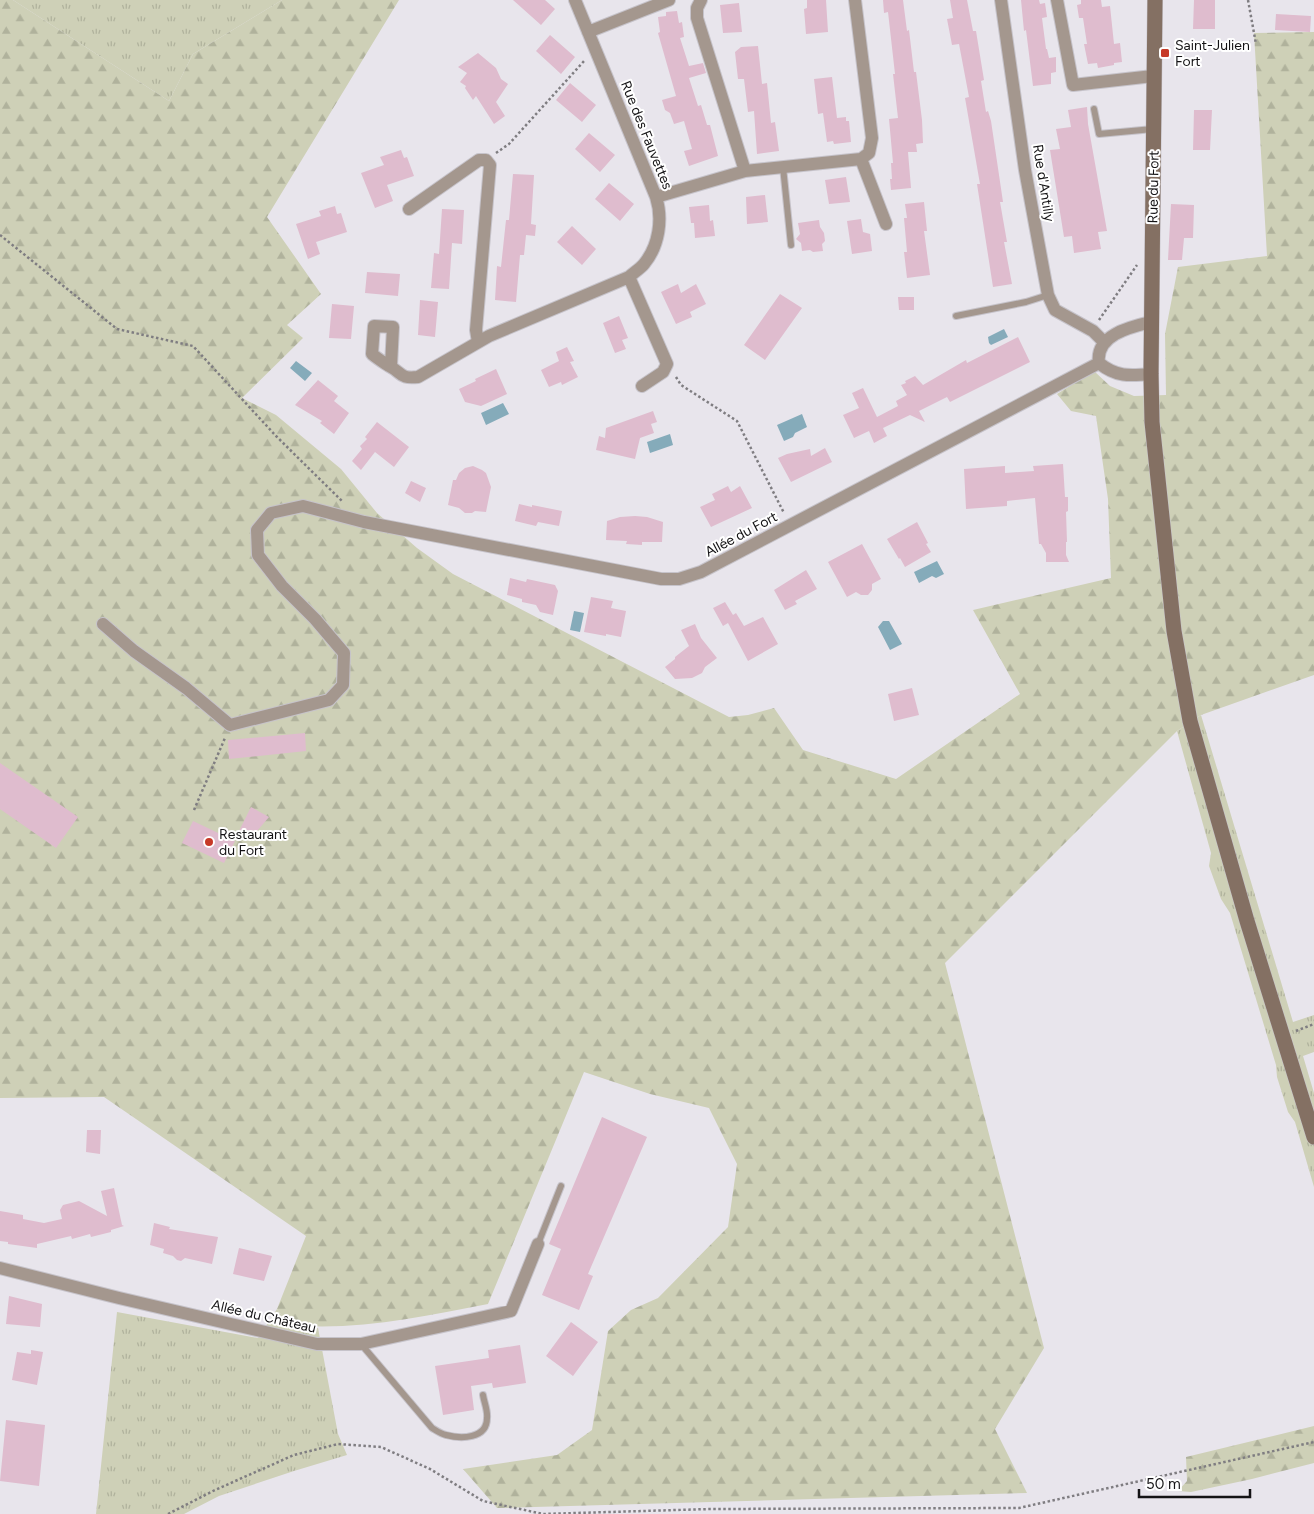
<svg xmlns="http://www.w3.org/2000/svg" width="1314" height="1514" viewBox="0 0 1314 1514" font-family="Figtree,sans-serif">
	<defs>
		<pattern id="grass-tufts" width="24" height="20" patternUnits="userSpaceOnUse" patternTransform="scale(1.25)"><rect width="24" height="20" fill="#ced0b7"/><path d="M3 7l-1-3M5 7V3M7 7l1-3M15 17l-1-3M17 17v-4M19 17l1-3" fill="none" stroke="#b0b29c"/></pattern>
		<pattern id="forest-firs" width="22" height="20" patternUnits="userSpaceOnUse" patternTransform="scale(1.25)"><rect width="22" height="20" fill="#ced0b7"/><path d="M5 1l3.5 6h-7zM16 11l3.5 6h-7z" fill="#b0b29c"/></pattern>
	</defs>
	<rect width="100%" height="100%" fill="#e8e5ec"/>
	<path fill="url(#grass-tufts)" d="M13 0H282L193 54 169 101Z
		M1201 715 1293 1022 1314 1015V1052L1303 1056 1314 1093V1187L1295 1122 1288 1112 1277 1077 1276 1065 1230 913 1221 899 1209 866 1211 853 1177 731Z
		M277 1309 289 1325 318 1328 338 1434 347 1455 294 1471 219 1496 184 1514H96L117 1312 258 1338Z"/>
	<path fill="url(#forest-firs)" d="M0 0H13L169 101 193 54 282 0H399L267 217 321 294 287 325 303 338 242 398 276 415 341 469 377 513 417 548 453 574 729 717 748 715 774 708 803 750 896 779 1020 694 973 610 1111 578 1108 499 1096 416 1071 411 1057 394 1094 371 1110 386 1134 396 1166 395 1165 334 1178 267 1267 256 1254 33 1314 32V675L1201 715 1177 731 945 963 1044 1348 995 1429 1027 1493 497 1508 463 1469 557 1455 592 1430 608 1331 631 1310 658 1298 728 1227 737 1164 709 1108 650 1094 584 1072 488 1304C422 1317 356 1331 289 1325L277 1309 306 1236 104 1097 0 1098Z
		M1314 1426V1463L1252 1479 1191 1492 1178 1491 1187 1481 1186 1457Z"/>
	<path fill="#85abba" d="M1004 329 1008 337 991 345 989 343 988 337Z
		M296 361 312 373 305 381 290 368Z
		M503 403 509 414 486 425 481 413Z
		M802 414 807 427 795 433 793 437 784 441 777 425Z
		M670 434 673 445 650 453 647 442Z
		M937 561 944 574 936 578 932 576 919 583 914 572Z
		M574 611 584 613 580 632 570 630Z
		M883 621H889L902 644 890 650 878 627Z"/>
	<path fill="#dfbcce" d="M513 0H545L555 9 541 25Z
		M807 0H826L828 32 806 34 804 9 807 8Z
		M883 0H903L907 31 909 30 914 72H916L922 120 923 143 916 144 917 152H908L911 188 891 190 890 179H892L891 163H893L889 119 898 118 893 74H895L888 12 884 13Z
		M950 0H967L973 31H976L984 80 981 81 986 112 988 111 991 121 1003 202H1000L1007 242H1004L1012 284 993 287 977 184H980L965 98 969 97 959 44 952 45 947 19 953 18Z
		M1021 0H1039L1040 4 1045 3 1047 17 1042 18 1046 49H1047L1049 58 1056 57V72L1051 73V84L1033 86 1026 30 1024 31Z
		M1081 0H1101L1102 7 1110 6 1114 44 1120 43 1122 62 1114 63V65L1098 68 1097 63 1088 64 1084 44H1087L1083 18H1079L1077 5 1081 4Z
		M1194 0H1215V29H1193Z
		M739 3 742 32 723 33 720 5Z
		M677 11 679 23 682 22 684 37 680 38 689 66 703 63 706 73 689 78 698 106 701 105 707 125H710L718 156 689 166 684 151 692 149 684 121 674 124 670 113 665 110 662 100 676 96 658 33 660 32 658 17 666 16V12Z
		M1276 14 1311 16 1310 32 1275 30Z
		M550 35 575 57 561 74 536 51Z
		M758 46 762 84 767 83 771 123 775 122 779 151 757 154 754 111 748 112 744 79H738L735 52 741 47Z
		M478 53 496 68 501 79 508 84 496 102 505 116 494 124 476 96 473 100 465 88 466 86 460 82 467 73 458 67Z
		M832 77 837 118 846 117V121H849L851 142 834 144 833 141 827 142 823 113 818 114 814 79Z
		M570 83 596 105 582 122 556 100Z
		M1087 107 1088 124 1107 231 1098 232 1101 249 1074 253 1072 236 1064 237 1050 150 1060 149 1056 129 1071 127 1068 110Z
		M1194 110H1212L1210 150H1193Z
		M589 133 615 155 600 172 575 149Z
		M401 150 404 158 407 157 414 176 387 185 393 201 375 208 361 173 384 165 380 157Z
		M513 174 534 175 531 224 536 225 535 236 526 235 524 255H520L516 302 495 300 497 266 501 267 506 220H509Z
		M846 177 850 202 829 204 825 180Z
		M609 183 634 204 620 221 595 199Z
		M765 195 768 222 747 224 746 197Z
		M924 202 927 231H924L930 275 907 278 904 252H907L904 218H907L905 204Z
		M1171 204 1194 205 1193 238H1184L1182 260H1168Z
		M709 205 710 221 713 220 715 236 695 238 694 223H691L689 207Z
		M335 206 337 214 341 213 347 232 316 242 320 254 308 259 296 224 321 216 319 211Z
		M442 209 464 210 462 244 452 243 449 289 431 288 434 253 439 254Z
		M861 219 863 232 870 234 872 251 852 254 847 221Z
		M819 220 820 227 824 233 825 241 822 244 823 251 813 252 810 250 802 251 801 243 796 239 800 234 798 223Z
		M572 226 596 249 582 265 557 242Z
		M367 272 400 274 398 296 365 293Z
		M678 284 681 293 696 284 706 304 690 312 692 317 676 324 661 292Z
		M780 294 802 308 765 360 744 345Z
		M898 297H914V310H899Z
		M420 300 438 302 435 337 418 335Z
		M332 304 354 306 351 339 329 338Z
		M619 316 628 338 622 340 626 349 615 353 603 323Z
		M1018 337 1030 362 950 402 947 397 919 411 925 422 910 415 883 428 887 436 874 443 869 431 854 438 843 415 859 408 852 393 863 388 877 417 898 406 896 401 907 395 901 385 906 383 905 381 915 376 923 385 966 360 967 363Z
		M567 347 574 361 570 362 578 377 562 385 561 382 549 387 541 370 559 361 556 352Z
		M496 369 507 394 481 406 465 402 459 389 476 381 475 379Z
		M318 380 338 396 334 401 349 413 334 434 320 423 322 421 295 405Z
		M653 411 657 422 651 424 654 433 640 438 635 459 596 450 599 436 605 438 606 428Z
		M377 422 409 447 394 467 375 452 361 470 352 461 362 449 360 446 367 439 365 437Z
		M825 448 832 462 791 482 778 458 787 454 810 449 811 456Z
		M1063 464 1065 497H1068V511L1066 512 1067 542H1066V555L1069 562H1046V553L1041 544H1039L1035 498 1007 501V506L966 509 964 469 1005 466V473L1034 471 1033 466Z
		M473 466 482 470 486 473 491 487 486 512 475 511 472 513H465L459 508 448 505 453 480H456L459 473 465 468Z
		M411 481 426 488 420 502 405 493Z
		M728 486 731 492 740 486 752 508 711 527 700 507 715 500 712 494Z
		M519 504 532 507V505L562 511 559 526 538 522 536 526 515 521Z
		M635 516 647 517 663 522 662 542H642V545L626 544 627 541 606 540 607 521 620 517Z
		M917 522 928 543 926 544 931 552 905 567 900 558 899 559 887 539Z
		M862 544 881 579 872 584V590L868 595H861L856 592 847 597 828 562Z
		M806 570 817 589 795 601 797 604 785 610 774 590Z
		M510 578 526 582 527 579 555 585 558 591 553 615 540 612 536 605 522 602V599L507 595Z
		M591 597 613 601 611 608 626 611 621 637 606 634V636L584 632Z
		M725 602 733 615 736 613 744 626 763 617 778 644 748 661 728 623 723 626 713 608Z
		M695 624 701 638 717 658 705 667 702 673 692 678 675 679 665 667 675 659V657L689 646 681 630Z
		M912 688 919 715 894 721 888 694Z
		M305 733 306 751 229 759 228 740Z
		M0 763 78 817 56 848 0 809Z
		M251 807 269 817 257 831 246 834 238 833Z
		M193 821 235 841 224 863 182 843Z
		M602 1117 647 1137 588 1274 593 1276 579 1310 542 1295 561 1249 549 1244Z
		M87 1130H101L100 1154 86 1152Z
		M114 1188 122 1225 124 1226 111 1230V1232L91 1237 90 1234 72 1239 71 1236 37 1244V1248L8 1244V1242L0 1241V1211L23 1215V1219L44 1223 62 1219 60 1210 63 1205 79 1201 107 1216 101 1191Z
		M154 1223 170 1227 169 1229 218 1237 212 1264 185 1258 181 1261 177 1260 173 1256 163 1253 164 1249 150 1245Z
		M239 1248 272 1256 264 1281 233 1274Z
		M9 1296 42 1304 40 1327 6 1324Z
		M571 1322 598 1342 573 1376 546 1356Z
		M520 1345 526 1383 493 1388 492 1383 471 1386 474 1410 443 1415 435 1366 489 1358 488 1350Z
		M31 1350 43 1352 37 1385 12 1380 17 1352 31 1354Z
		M6 1420 45 1425 39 1486 0 1481Z"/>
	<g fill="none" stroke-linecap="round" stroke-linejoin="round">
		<defs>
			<path id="lane" d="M1094 109 1099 134 1153 129
				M783 167 791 245
				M956 316 1026 302 1048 295
				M538 1244 561 1186
				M361 1344 432 1428C437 1431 441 1434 446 1435 461 1439 487 1439 487 1418 488 1411 484 1402 483 1395"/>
			<path id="street" d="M701 0 697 8V18L745 171
				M855 0 872 138 869 153 861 159 886 224
				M1001 0 1025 170 1048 295 1055 310 1093 331 1104 342
				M1057 0 1073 85 1153 76
				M588 32 669 0
				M656 197 745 171 861 159
				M409 209 479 160H486L490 165 476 330 478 342
				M629 277 667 364 663 372 642 386
				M391 366 393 327 374 326 372 354C378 359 383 362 389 366 403 373 399 379 418 377L489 336 629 277C633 273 640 269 644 264 659 246 663 219 656 197L575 0
				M1151 374C1129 376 1116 377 1099 363 1095 335 1130 327 1151 322
				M103 624 134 651 186 688 230 725 329 700 343 685 344 653 315 619 282 586 258 555 257 530 271 513 303 506 364 522 661 579H679L701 572 1099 363
				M0 1268 119 1298 317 1344H361L511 1311 538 1244"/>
			<path id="secondary" d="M1155 0 1151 374 1152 422 1174 631 1190 721 1247 921 1314 1137"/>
		</defs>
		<use href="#lane" stroke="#c6c3ca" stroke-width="8"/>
		<use href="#street" stroke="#c6c3ca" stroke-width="14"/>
		<use href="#secondary" stroke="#c6c3ca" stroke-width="16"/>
		<path stroke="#7f7d81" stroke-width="2.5" stroke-dasharray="2.5 2.5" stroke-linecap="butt" d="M1248 0 1256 44
			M496 153 509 144 585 60
			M0 235 117 329 193 346 276 436 343 502
			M1099 320 1137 265
			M676 377 681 385 737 421 784 513
			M194 810 225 738
			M1296 1031 1314 1024
			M168 1514 215 1490 294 1455 338 1444 381 1447 430 1469 483 1501 543 1514 710 1509 1019 1508 1314 1442"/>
		<use href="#lane" stroke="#a4978e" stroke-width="6"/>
		<use href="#street" stroke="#a4978e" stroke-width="12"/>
		<use href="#secondary" stroke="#847063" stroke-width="15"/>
	</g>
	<g fill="#c63927" stroke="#fff" stroke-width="2">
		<rect x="1160" y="48" width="10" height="10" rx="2.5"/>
		<circle cx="209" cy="842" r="5"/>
	</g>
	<g text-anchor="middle" stroke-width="4" stroke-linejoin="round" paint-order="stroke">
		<g font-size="14" fill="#141315" stroke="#fff" text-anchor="start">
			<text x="1175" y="50">Saint-Julien<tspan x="1175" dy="16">Fort</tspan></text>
			<text x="219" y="839">Restaurant<tspan x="219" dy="16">du Fort</tspan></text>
		</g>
		<g font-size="14" fill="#141315" stroke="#fff">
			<text transform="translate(647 135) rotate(68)" y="5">Rue des Fauvettes</text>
			<text transform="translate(1044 183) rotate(81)" y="5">Rue d'Antilly</text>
			<text transform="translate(1153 187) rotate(-89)" y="5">Rue du Fort</text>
			<text transform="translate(741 534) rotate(-28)" y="5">Allée du Fort</text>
			<text transform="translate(264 1316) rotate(13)" y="5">Allée du Château</text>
		</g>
	</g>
	<path d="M1139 1489v8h111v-8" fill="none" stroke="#141315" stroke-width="2.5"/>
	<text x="1146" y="1489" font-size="15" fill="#141315" stroke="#ffffff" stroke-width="4" paint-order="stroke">50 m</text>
</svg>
